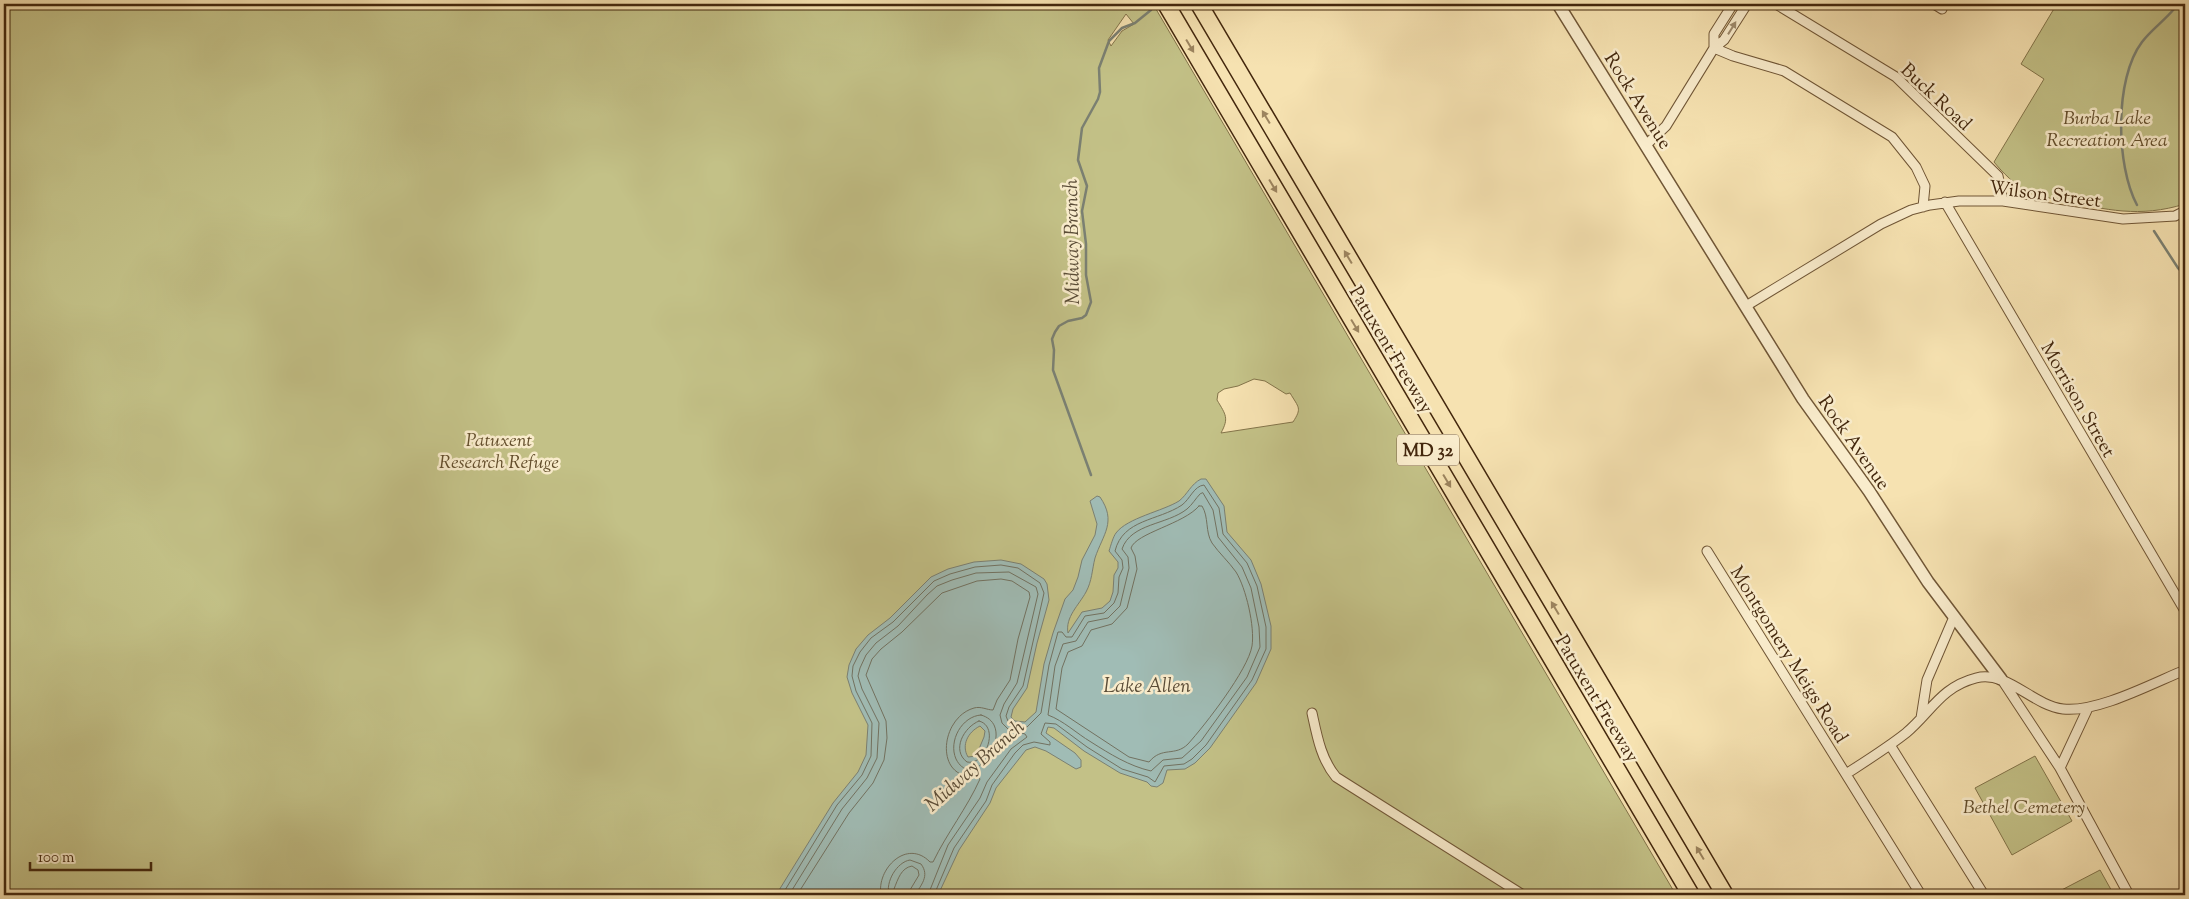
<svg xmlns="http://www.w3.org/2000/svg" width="2189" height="899" viewBox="0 0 2189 899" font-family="'Sorts Mill Goudy',serif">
	<rect width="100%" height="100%" fill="#f6e2b1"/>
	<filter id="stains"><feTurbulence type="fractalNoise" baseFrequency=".004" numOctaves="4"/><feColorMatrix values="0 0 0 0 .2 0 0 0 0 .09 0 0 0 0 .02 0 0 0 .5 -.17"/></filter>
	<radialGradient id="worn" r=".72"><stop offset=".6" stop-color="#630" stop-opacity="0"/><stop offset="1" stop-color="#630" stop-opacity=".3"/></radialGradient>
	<path fill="#c3c187" stroke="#83744a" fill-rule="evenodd" d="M4 4H1153L1676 895H4ZM1126 14 1134 24 1122 31 1111 46 1108 40ZM1254 379 1265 381 1286 394 1290 393C1299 408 1302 408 1293 422L1221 433C1229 418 1226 415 1217 400L1218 393 1224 389 1238 386Z
		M2050 4H2185V204C2139 218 2107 210 2061 200 2051 198 2037 197 2028 192 2016 186 2002 172 1994 162L2044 79 2021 64 2055 7Z
		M2035 756 2072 821 2012 855 1975 788Z
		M2100 870 2114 895H2052Z"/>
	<path fill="#a0bcb5" stroke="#7b8072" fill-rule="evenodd" d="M1201 479H1206L1224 506 1227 532 1251 560 1261 584 1271 626V649L1256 683 1210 748 1195 763 1185 769 1167 770 1163 783 1157 787 1151 786 1147 782 1120 773 1084 751 1054 728 1048 727 1046 733 1075 753 1081 760V767L1076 769 1046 751 1035 747 1026 750 996 788 990 803 959 850 938 895H776L833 803 858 772 866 755 868 725 852 693 847 677 849 665 856 649 868 635 890 618 931 577 948 569 974 562 1001 560 1021 564 1044 579 1047 584 1049 600 1037 643 1027 688 1013 709 1011 717 1015 721 1025 722 1036 712 1044 664 1053 633 1065 599 1073 590 1078 577 1082 560 1095 535 1097 524 1090 501 1097 496 1100 497C1117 522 1103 534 1095 558 1092 570 1092 581 1086 592 1079 605 1065 617 1068 633L1082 612 1102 608 1110 601 1113 592 1114 575 1118 568V562L1109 551C1111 545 1113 537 1116 533 1127 518 1163 511 1179 501 1187 495 1191 484 1201 479ZM980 726 985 731 984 737 976 756 968 757C961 745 968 732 980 726Z"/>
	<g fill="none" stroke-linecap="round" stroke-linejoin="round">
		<path stroke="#727261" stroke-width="1" d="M1203 493 1213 510 1218 537 1242 567 1251 588 1259 627 1260 647 1247 677 1201 741 1182 758 1163 760 1151 771C1129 766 1110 754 1091 742 1076 733 1064 721 1048 715L1055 666 1063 644 1076 641 1088 622 1108 618 1120 606 1129 568 1128 557 1122 549C1131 523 1167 525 1187 509 1192 505 1196 498 1200 494Z
			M1199 506H1202C1209 517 1205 532 1212 543 1219 553 1229 562 1236 572 1246 588 1255 627 1252 646 1248 670 1205 725 1188 744 1175 757 1162 746 1149 762L1129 757 1056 709 1062 668 1068 652 1082 646 1091 630 1112 624 1127 608 1137 569 1135 556 1131 548C1136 533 1184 524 1199 506Z
			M981 715C1020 726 974 795 956 759 948 741 962 716 981 715Z
			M979 721C1000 726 986 766 967 762 951 750 964 727 979 721Z
			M782 895 837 805 862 775 871 756 872 723 856 691 852 676 853 666 860 652 871 638 893 622 934 581 950 574 975 567 1001 565 1018 568 1040 583 1044 593 1023 686 1009 707 1006 716 1008 721 1013 725 1027 727 1041 713 1049 665 1058 632H1062L1066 637H1072L1085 616 1104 613 1114 603 1118 593 1119 577 1123 568 1122 560 1115 551C1123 519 1158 521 1182 505 1190 499 1194 486 1204 485L1219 508 1223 534 1247 563 1257 586 1266 627V649L1252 680 1206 745 1192 759 1184 764 1164 766 1155 782 1148 777 1122 769 1087 747 1056 724 1045 723 1041 734 1050 742V745L1034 742 1023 745 1015 753 992 785 986 801 954 848 934 895
			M789 895 842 809 867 778 877 758 879 723 862 689 858 676 860 668 866 655 876 643 898 626 927 595 937 586 952 580 976 573 1009 572 1036 587 1038 594 1017 683 1004 704 1000 715 1002 723 1008 729 1025 734 1027 737 1011 749 987 782 980 798 948 845 928 895
			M797 895 849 813 873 783 884 760 887 738 886 721 866 675 872 659 881 649 902 632 942 593 977 581 1001 579 1012 581 1029 592 1030 597 1018 639 1010 680 997 700 993 710C987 710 981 706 974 708 939 718 934 782 978 776L980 779C967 808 947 833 933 862H930C907 838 876 869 881 895
			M889 895C885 882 897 862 910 860L921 864C930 876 921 885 915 895
			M896 895 894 889C898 879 901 868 912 866L918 870 919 875 907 895"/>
		<path stroke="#7b8072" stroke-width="2.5" d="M2137 205C2116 166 2114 79 2142 42 2151 30 2164 21 2174 9V4
			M2154 231 2178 268 2185 275
			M1091 475 1053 370 1054 350 1052 339 1055 332 1059 326 1068 321 1082 318 1086 315 1091 302 1086 275V244L1082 211 1087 186 1078 160 1082 128 1098 99 1100 92 1099 68 1109 41 1122 28 1135 23 1151 10"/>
		<defs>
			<path id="minor" d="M1776 4 1896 77 1998 176 2003 201
				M1934 4 1942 9
				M1714 48 1733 56 1784 71 1892 137 1916 167 1925 186 1923 207
				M1714 48V34L1733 4
				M1646 145 1666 126 1714 48 1724 40 1747 4
				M1945 202 2185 611
				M1746 306 1881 224 1911 210 1930 205 1959 201H2003L2123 219 2175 216 2185 211
				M1707 551 1921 895
				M2004 683 2060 768 2129 895
				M1312 713C1317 736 1321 759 1336 777L1523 895
				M1921 718 1927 680 1954 617
				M1890 745 1984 895
				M2060 768 2088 708
				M1846 774C1866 761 1887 748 1906 733 1931 712 1941 687 1976 678 2007 670 2032 705 2063 709 2097 713 2153 683 2185 670"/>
			<path id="tertiary" d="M1558 4 1803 399 1869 491 1928 582 2001 679"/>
			<path id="motorway" d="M1166 4 1691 895
				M1199 4 1725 895"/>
		</defs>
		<use href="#minor" stroke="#705636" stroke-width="11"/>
		<use href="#tertiary" stroke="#705636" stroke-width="14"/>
		<use href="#motorway" stroke="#43270d" stroke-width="19"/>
		<use href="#minor" stroke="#f9eccc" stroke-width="9"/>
		<use href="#tertiary" stroke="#f9eccc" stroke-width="11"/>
		<use href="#motorway" stroke="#f6e2b1" stroke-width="16"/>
	</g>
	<defs><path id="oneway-solid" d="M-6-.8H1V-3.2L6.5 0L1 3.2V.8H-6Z" transform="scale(1.25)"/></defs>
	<use fill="#9e8a6c" href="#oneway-solid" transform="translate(1732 28) rotate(-58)"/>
	<g fill="#9c845f">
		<use href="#oneway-solid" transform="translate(1190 46) rotate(59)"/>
		<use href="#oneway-solid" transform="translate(1266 117) rotate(-121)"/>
		<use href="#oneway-solid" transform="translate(1273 186) rotate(59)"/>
		<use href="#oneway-solid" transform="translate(1348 257) rotate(-121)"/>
		<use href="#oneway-solid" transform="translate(1355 326) rotate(59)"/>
		<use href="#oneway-solid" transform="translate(1447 481) rotate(59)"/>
		<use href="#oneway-solid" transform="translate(1555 608) rotate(-121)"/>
		<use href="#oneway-solid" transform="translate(1700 853) rotate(-121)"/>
	</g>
	<g text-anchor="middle" stroke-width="5" stroke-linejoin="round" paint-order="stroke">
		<rect fill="#f9eccc" stroke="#7a6246" stroke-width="1" x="1397" y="434.5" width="62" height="31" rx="4"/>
		<g font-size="18" font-weight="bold" fill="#43270d">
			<text x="1428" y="456">MD 32</text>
		</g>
		<g font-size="19" fill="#43270d" stroke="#f9eccc">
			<text transform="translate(1937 96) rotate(43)" y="7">Buck Road</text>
			<text transform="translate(1639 100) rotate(58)" y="7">Rock Avenue</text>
			<text transform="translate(2045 193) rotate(7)" y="7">Wilson Street</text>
			<text transform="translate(1392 349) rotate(59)" y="7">Patuxent Freeway</text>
			<text transform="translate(2079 399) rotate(60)" y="7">Morrison Street</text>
			<text transform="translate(1855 442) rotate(55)" y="7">Rock Avenue</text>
			<text transform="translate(1790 654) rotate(58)" y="7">Montgomery Meigs Road</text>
			<text transform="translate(1598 698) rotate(59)" y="7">Patuxent Freeway</text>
		</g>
		<g font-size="19" font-style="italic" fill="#634e2c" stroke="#f9eccc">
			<text x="2107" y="124">Burba Lake<tspan x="2107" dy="22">Recreation Area</tspan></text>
			<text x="499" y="446">Patuxent<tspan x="499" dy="22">Research Refuge</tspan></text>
			<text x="2024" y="813">Bethel Cemetery</text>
		</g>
		<g font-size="20" font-style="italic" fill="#5a4c37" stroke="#f9eccc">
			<text transform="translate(1071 242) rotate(-91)" y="7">Midway Branch</text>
			<text x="1147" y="692">Lake Allen</text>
			<text transform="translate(974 765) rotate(-42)" y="7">Midway Branch</text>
		</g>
	</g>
	<rect width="2189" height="899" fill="none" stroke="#f6e2b1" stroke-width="20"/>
	<rect x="5" y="5" width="2179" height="889" fill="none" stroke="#43270d" stroke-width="2.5"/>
	<rect x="10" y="10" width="2169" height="879" fill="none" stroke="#43270d"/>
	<path d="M30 862v8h121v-8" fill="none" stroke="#43270d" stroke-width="2.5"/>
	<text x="38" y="862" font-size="15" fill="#43270d" stroke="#f9eccc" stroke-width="4" paint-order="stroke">100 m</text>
	<rect width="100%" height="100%" filter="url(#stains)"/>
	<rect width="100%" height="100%" fill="url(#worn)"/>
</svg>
